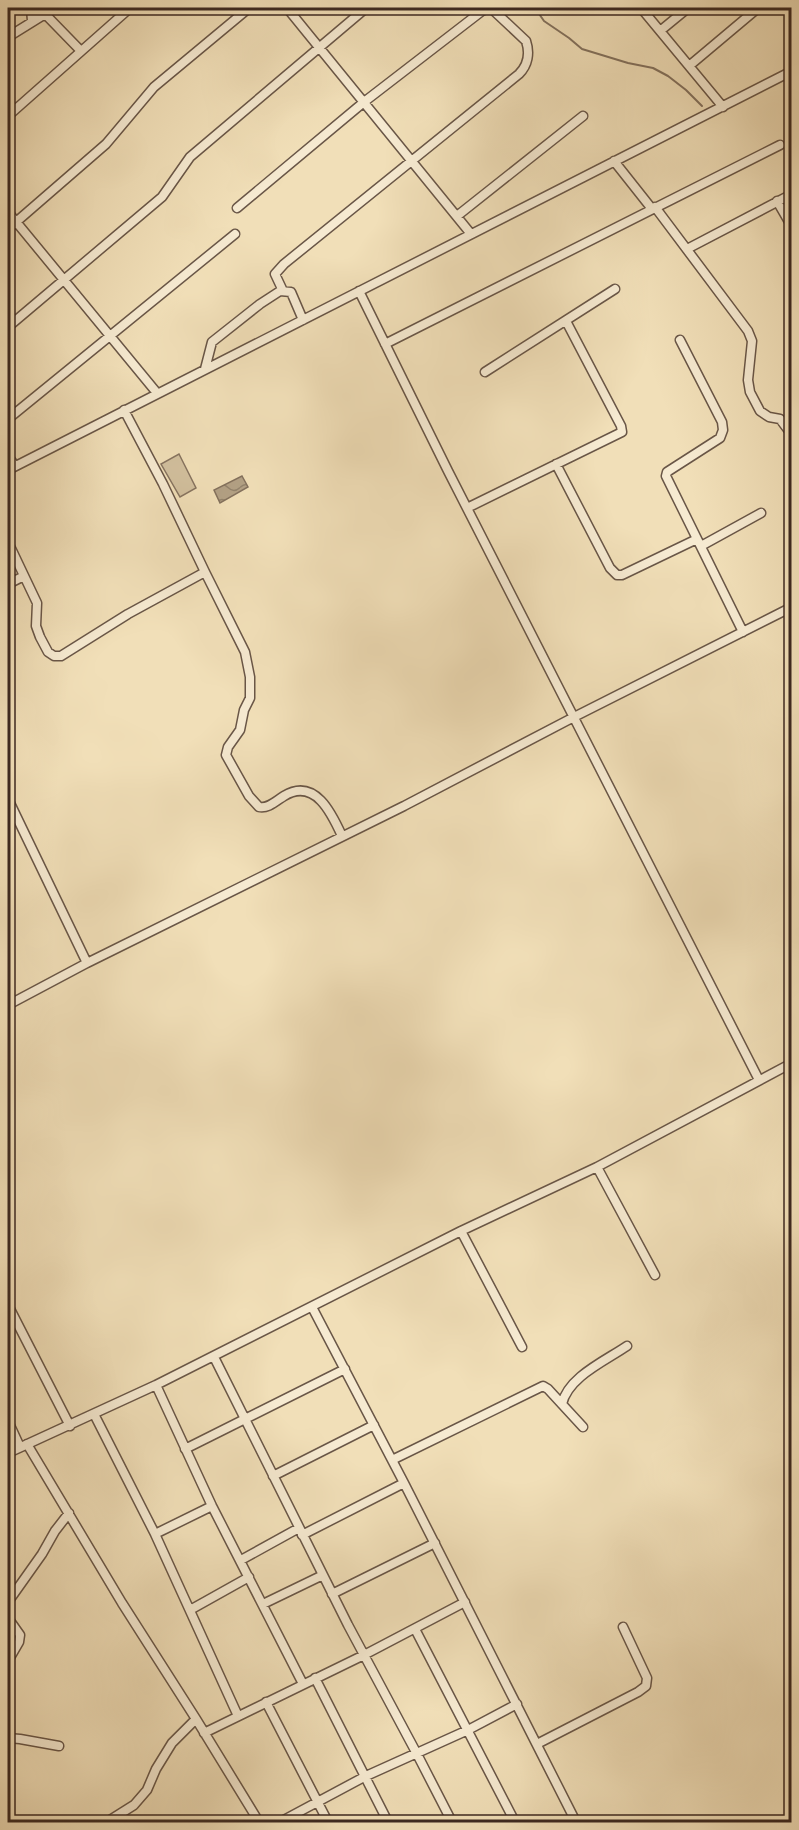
<svg xmlns="http://www.w3.org/2000/svg" width="799" height="1830" viewBox="0 0 799 1830" font-family="'IM FELL English',serif">
	<defs>
		<pattern id="water-waves" width="16" height="10" patternUnits="userSpaceOnUse" patternTransform="scale(1.5)"><rect width="16" height="10" fill="#b3a185"/><path d="M0 5q4-4 8 0t8 0" fill="none" stroke="#93836c"/></pattern>
	</defs>
	<rect width="100%" height="100%" fill="#f1dfb8"/>
	<filter id="stains"><feTurbulence type="fractalNoise" baseFrequency=".00333" numOctaves="4"/><feColorMatrix values="0 0 0 0 .2 0 0 0 0 .09 0 0 0 0 .02 0 0 0 .5 -.17"/></filter>
	<radialGradient id="worn" r=".72"><stop offset=".6" stop-color="#630" stop-opacity="0"/><stop offset="1" stop-color="#630" stop-opacity=".3"/></radialGradient>
	<path fill="#d2c09e" stroke="#877460" stroke-width="1.5" d="M179 454 196 488 180 497 161 464Z"/>
	<path fill="url(#water-waves)" stroke="#83715d" stroke-width="1.5" d="M242 476 248 487 220 503 214 490Z"/>
	<g fill="none" stroke-linecap="round" stroke-linejoin="round">
		<path stroke="#83715d" stroke-width="2" d="M535 8 544 21 569 38 582 49 628 63 653 68 668 76 686 90 702 106"/>
		<defs>
			<path id="minor" d="M31 8 32 21
				M287 8 471 234
				M641 8 723 107
				M660 31 688 8
				M8 37 45 14 81 51
				M689 66 758 8
				M8 116 130 8
				M614 161 652 209
				M777 201 792 227
				M655 207 748 331 752 341 748 380 750 392 760 411 769 417 780 419 792 435
				M237 208 364 102 482 11 489 8 493 10 526 41C530 53 528 65 519 74L284 264 275 274 283 291
				M8 212 157 393
				M457 216 583 116
				M8 229 106 144 154 87 249 8
				M687 249 792 194
				M359 291 448 471 759 1080
				M8 327 162 197 190 157 366 8
				M680 340 722 422 723 430 720 438 667 472 666 476 743 632
				M385 344 780 145
				M205 369 212 342 260 304 280 291 291 292 303 320
				M485 372 615 289
				M124 410 163 484 205 572 245 652 250 677V698L244 710 240 730 228 747 226 755 249 796 259 807C268 809 276 801 284 796 315 777 332 814 342 836
				M8 419 235 234
				M8 456 15 466
				M556 464 610 568 617 575H622L697 539
				M8 470 792 71
				M467 508 622 432 621 426 566 321
				M8 542 37 603 36 626 40 637 48 652 54 656H61L128 614 205 572
				M701 546 761 513
				M8 584 24 576
				M8 799 87 963
				M8 1005 87 963 404 806 574 717 792 607
				M597 1167 655 1275
				M461 1231 522 1347
				M8 1305 70 1426
				M312 1307 404 1483 576 1822
				M214 1357 348 1625 417 1754 452 1822
				M156 1385 212 1506 303 1684
				M562 1404C568 1377 605 1361 627 1346
				M94 1414 155 1534 238 1716
				M8 1421 20 1447
				M27 1444 122 1603 196 1719 259 1822
				M185 1449 345 1369
				M8 1453 156 1385 461 1231 597 1167 792 1063
				M392 1460 543 1386 548 1389 583 1427
				M273 1476 374 1425
				M155 1534 212 1506
				M302 1535 404 1483
				M241 1560 299 1528
				M332 1594 435 1543
				M8 1602 42 1554 55 1531 69 1513
				M263 1604 323 1575
				M190 1610 249 1577
				M8 1618 20 1635 19 1642 8 1661
				M415 1629 515 1822
				M315 1678 388 1822
				M266 1702 328 1822
				M204 1733 364 1655 465 1602
				M8 1738 20 1739 59 1746
				M537 1744 638 1692 646 1686 647 1678 623 1627
				M8 1821 12 1822
				M107 1822 134 1805 147 1790 156 1769 172 1743 196 1719
				M280 1822 366 1776 468 1730 517 1704"/>
		</defs>
		<use href="#minor" stroke="#695647" stroke-width="11"/>
		<use href="#minor" stroke="#f6ead1" stroke-width="8"/>
	</g>
	<rect width="799" height="1830" fill="none" stroke="#f1dfb8" stroke-width="30"/>
	<rect x="9" y="9" width="781" height="1812" fill="none" stroke="#3c2921" stroke-width="3"/>
	<rect x="15" y="15" width="769" height="1800" fill="none" stroke="#3c2921" stroke-width="1.5"/>
	<rect width="100%" height="100%" filter="url(#stains)"/>
	<rect width="100%" height="100%" fill="url(#worn)"/>
</svg>
